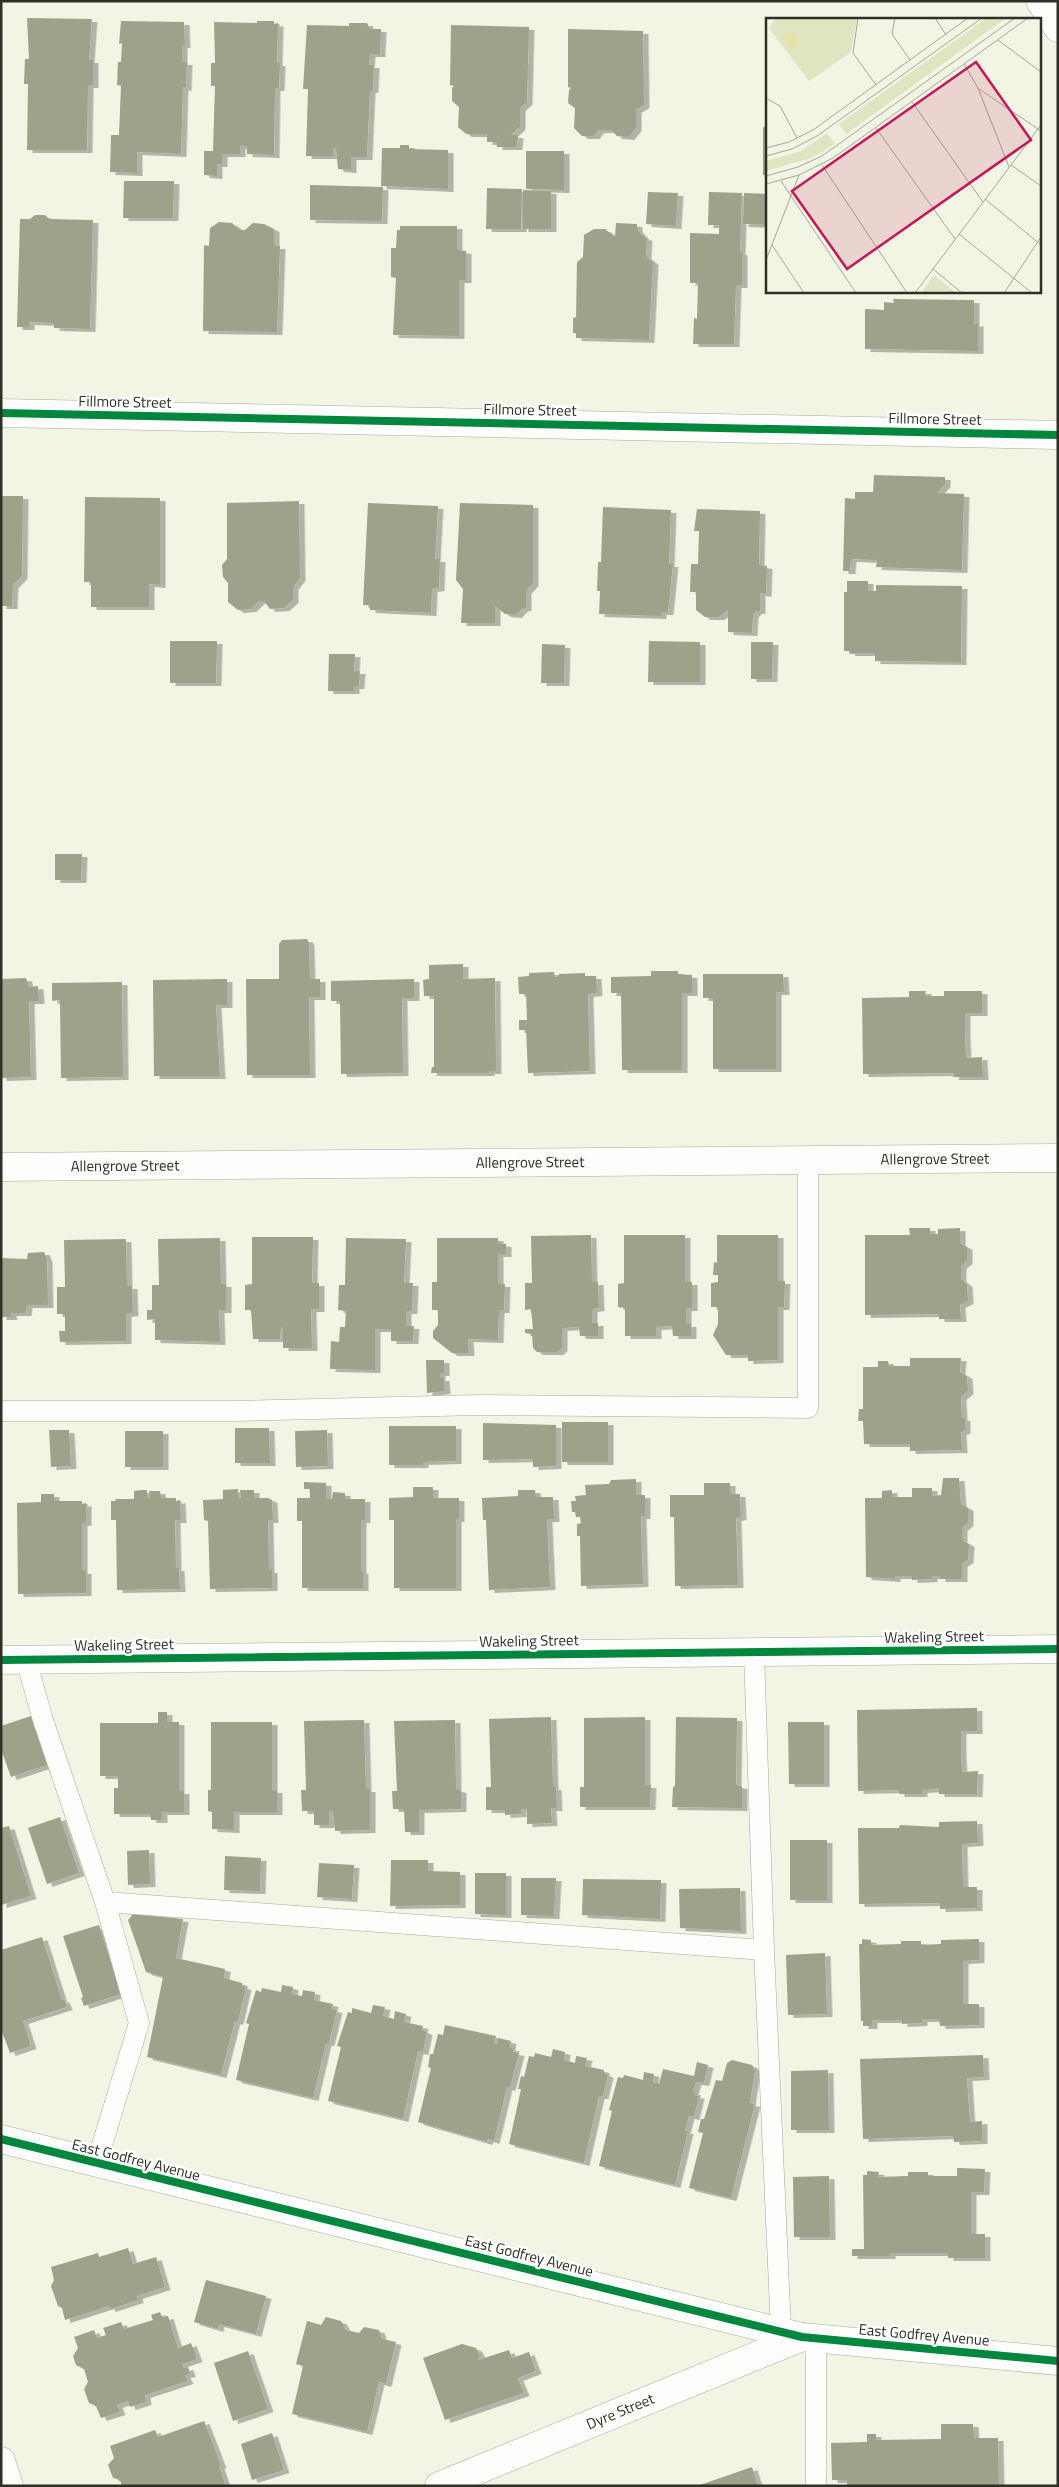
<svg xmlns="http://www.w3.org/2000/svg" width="1059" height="2487" viewBox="0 0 1059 2487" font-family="'Titillium Web',sans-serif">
	<defs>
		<filter id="shadow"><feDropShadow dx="5.5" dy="3" stdDeviation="0" flood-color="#0004"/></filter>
	</defs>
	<rect width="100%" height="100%" fill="#f2f4e4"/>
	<path fill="#a0a18a" filter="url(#shadow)" d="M27 18 92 19 89 60H93V85H88L87 150H27L28 84H24L25 59H29Z
		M121 21 184 22 185 45H182V62H187L186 88 183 87 181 154 137 152V173L110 172 111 135H119L121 86 117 85 118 62H121L122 43 119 44Z
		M257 21H274V24L278 23 277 63H280L279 88H275L274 155 247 154V146H240V154H222V164H217V176L204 175V151H213L215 86H211V63H215L214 22 257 23Z
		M349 23H367L370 29H381L380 54H370L369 65H374L373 90H370L367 157H351V170L338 169 336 148 333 149V156H306L308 89H303L307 25 349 26Z
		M451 25 529 27 527 102 520 108V127L511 135H518L517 147H497V142H487V134H466L458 127 459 107 452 101V88L454 86 450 85Z
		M568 29 643 31 644 105 636 110V128L629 137 617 136 611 130H599L594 136H582L574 128 575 108 568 103 569 90 571 88 568 87Z
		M763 127H768V175H763Z
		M400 145H409V149L448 150V189L381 186 382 148H400Z
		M526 151H564V190L526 189Z
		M124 181H174L173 218H123Z
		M310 185 383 187 382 221 310 220Z
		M487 188 522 189 521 229H486Z
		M523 190 551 191V229H523Z
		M648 192 678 193 676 226 646 224Z
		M709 192 742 193 740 252H742V285H736L734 344H693L694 318 697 319 698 283H690V233L719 234V225H708Z
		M744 193 768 194V225L743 224Z
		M35 215H45L49 219 93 220 90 329 54 328V323L29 322V327H17L20 219H30Z
		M219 222 232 223 240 230H245L253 223 264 224 274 229V246H280L277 332 203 331 204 245 209 246 210 228Z
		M616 223 637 224V229L644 237 647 238 646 256 653 262 649 340 576 338V333H573V318L576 317 577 262 583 257 584 235 594 229H605L615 237Z
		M400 226H457V250L466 251V280H459V336L393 335 396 278 391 277V248H396L397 230H400Z
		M893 299 974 300V324L978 323V351L865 349V309L884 310V302L894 303Z
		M874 475 945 477V484L937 493 964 494 962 570 876 567 877 560 851 559 850 571H843L845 498 855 499V492H873Z
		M1 496H23L22 576 13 585 12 606H1Z
		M85 497 160 498V585L149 584V607H91V582H84Z
		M299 501 300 578 293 587V600L284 608 270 609 264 601H259L251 609 238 610 228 602V583L223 577 222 565 227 559V503Z
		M368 503 438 506 435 559H440L439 588 432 589 431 613 370 610V605H363Z
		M460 503 533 505V583L526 591V608H523L516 615 505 614 495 606V623H461L463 589 456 580Z
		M603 507 671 510 669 564H673L668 612H661V616L599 614 600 591H597L598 562H601Z
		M697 509 760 511 759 565 767 566 766 594 760 593V611H756L753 615 752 633 728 632V610L719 617H705L696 610V592H690L691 564H698L699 531H694Z
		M847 581H868V591H876V585L962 586 961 662 875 661V653H850L849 651H844V592H847Z
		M170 641H217L216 683H170Z
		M649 641 700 642V682H648Z
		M751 642H773L772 679H751Z
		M542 644 565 645 564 683H541Z
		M329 654H355L354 671H360L359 686H354V691H328Z
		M55 854H82L81 880H55Z
		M307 939 309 943 310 979H320V997H309L310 1075H247L246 979H279V944L282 940Z
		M463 964V979L495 978 496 1071H489V1073H431L432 1067H434V996H424L423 980 429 979V965Z
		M651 971H678V974L692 975V993H682V1070H622L621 993H611V977L651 976Z
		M554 972 555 977 559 976V974L585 973V976H596L597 993 588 994 590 1071 528 1073 526 1030H519V1020H527L526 994H519L518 977 529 976V973Z
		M703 974H783L784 992H776V1069H713V998H703Z
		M26 978 29 987 38 986 39 1001H29L31 1077 1 1078V983L2 979Z
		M227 979V1005H216L220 1076H154L153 980Z
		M414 979V998H402L403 1073 341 1074 340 1001H331V981Z
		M122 982 123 1077 61 1078 60 1000 52 1001V983Z
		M909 991H926L925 996H944V991H982V1013H965V1033L966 1058 982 1057 983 1077H953L954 1073 863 1074 862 998 909 997Z
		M909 1228H930V1234H938V1229L960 1228V1243L967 1247V1261L961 1266V1279L967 1284 968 1301 960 1305 961 1319H939V1314L865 1315V1235H910Z
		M591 1235 592 1282H598L599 1308 592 1309V1323H598V1336H580L579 1327 562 1328V1348L558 1352H537L533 1348 532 1334 525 1333V1329H533L531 1309 525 1310V1283H532L531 1236Z
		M624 1235H685V1282H692V1308H686V1324H691V1336H673L672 1326 656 1327V1336H625V1308L618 1307V1284L624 1283Z
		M717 1235H778V1281H785L784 1307H778V1360L748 1361V1355H726L713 1335 718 1324V1307H711V1283L718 1282V1275H713L714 1262 717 1263Z
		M252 1237H313L312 1283H319V1309H311L312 1348H283V1328L281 1327 280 1339H253L251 1310H245V1285L252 1284Z
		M220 1238 221 1284H226V1310H219L220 1342 155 1340V1319L147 1320V1310H152V1285H159L158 1239Z
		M346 1238 406 1239 404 1283H413L412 1311H406V1326H414L413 1341H391V1329H375V1370L330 1369 331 1341 339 1342 340 1327H345L346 1311 338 1310 339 1285H345Z
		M437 1238H498V1243L506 1244V1254H498V1284H505L504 1310H499L498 1340 468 1339 469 1353H452L433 1338V1331L438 1325V1310H432V1282H437Z
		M126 1239 127 1286H132L133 1313 126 1314V1341L60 1342 59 1331H65V1314H57V1287H65L64 1240Z
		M44 1252 47 1259 48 1305H27L26 1313H11L12 1317H1V1258L27 1259 28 1253Z
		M910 1358H961L960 1372 967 1376 968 1391 961 1397 962 1418H965V1431L961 1432 962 1450 910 1451V1444H864L863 1421H858L859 1409H863V1367H878V1361H888L889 1366H910Z
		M426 1360H444V1373H440V1378H444L445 1391 427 1393Z
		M562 1422H608V1462H562Z
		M483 1423 556 1425V1466L533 1467V1459L483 1460Z
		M389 1426H456V1461L423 1462V1465H389Z
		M235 1428H269L270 1463H235Z
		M49 1430H69L71 1466 51 1467Z
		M327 1430 328 1466 296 1467 295 1431Z
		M125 1431H163V1467H125Z
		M943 1478H959L961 1504 968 1508V1523L962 1528V1540L969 1544 968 1560 962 1564V1579H940V1576H932V1579L912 1580V1576H895V1579L866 1577 865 1498H882V1491L892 1490V1497H912V1488H932V1496L941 1495Z
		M636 1479V1495H645V1516H641L643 1584 581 1586 580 1536H577V1524L581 1523 580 1517H576L575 1512H572L571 1501H576L575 1496 586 1495 585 1485 609 1484 611 1480Z
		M304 1482 326 1483V1499H332L333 1492 345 1493V1499H365V1520H361V1571H363V1588H302V1521H297V1498H310V1489H304Z
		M704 1483H730V1494H740L741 1517 736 1518 738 1585 675 1586 674 1517H670V1495H704Z
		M413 1487H433V1498H459V1519H456V1588H394V1520H389V1498L413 1497Z
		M238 1489V1498H241L240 1490H254V1498H268L272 1500 273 1520H268L269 1570H272V1588L210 1589 208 1521 204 1520 203 1500 223 1499V1490Z
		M142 1490H147V1498H150L149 1491H160L161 1498H176V1501L180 1500 181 1520H175L176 1568H179L180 1589 117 1590 116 1520H111V1501H116L115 1499H134V1491Z
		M518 1490H535L536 1497H553L554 1519H547L550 1587 489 1590 486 1520H483L482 1498 518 1496Z
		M41 1494H54V1501H82V1504L86 1503V1523H82V1571H86V1593L18 1594 17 1503 41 1502Z
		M977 1708V1731H961V1754L962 1772 978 1771 977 1794H939V1789L922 1790V1794H899V1790L858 1791 857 1710Z
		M158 1712H167V1722H179V1791H184V1812H162V1820H151L150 1814H114V1788H118V1776H100V1723H158Z
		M31 1716 47 1765 11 1777 1 1749V1726Z
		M551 1717 553 1787H556L557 1808H551L552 1823 527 1824V1809H521V1814L505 1815V1810H486V1787H491L489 1719Z
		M645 1717V1785H651L650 1807H580V1787H584V1718Z
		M676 1717 737 1718 736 1785 742 1786V1808L672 1807 673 1787 675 1786Z
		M364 1720 366 1789H370V1830L335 1831 333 1811H329V1825H314V1811H302L301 1790H306L304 1721Z
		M455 1720 456 1789 461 1790V1809L419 1810V1832H405L404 1809H393L392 1791H397L394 1721Z
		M211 1722H272V1790H277V1812H234V1830L212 1829V1812L208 1811V1790H211Z
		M788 1722H824V1784H789Z
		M60 1817 79 1873 47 1884 28 1828Z
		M977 1821 978 1843 962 1844 963 1887H977V1908L940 1909V1903L859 1904 858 1828H899L900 1825 939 1827V1822Z
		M9 1826 31 1896 1 1905V1828Z
		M790 1840H827V1900H790Z
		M149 1850 150 1884 128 1885 127 1851Z
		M225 1856 261 1858 260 1891 224 1890Z
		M391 1860H428V1871L460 1872V1905L390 1906Z
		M319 1863 354 1865 352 1899 317 1897Z
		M475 1873H506V1915L475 1914Z
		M521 1878H556L554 1916 521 1915Z
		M583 1879 661 1880 660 1919 582 1915Z
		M740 1888 741 1931 680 1928 679 1889Z
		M133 1914 183 1919 176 1958 225 1969 224 1978 242 1983V1986L246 1987 238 2022 235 2021 221 2075 147 2057 163 1977 146 1972 128 1920Z
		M99 1925 121 1994 84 2006 81 1998 83 1997 63 1936Z
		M42 1937 62 2000 64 1999 67 2007 23 2021 31 2046 10 2053 1 2029V1950Z
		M862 1939 871 1940V1945L901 1944V1941H921V1945L941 1944V1940L979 1939V1960L963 1961V2004H979V2025L940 2026 939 2019H922V2023L902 2024V2020H872V2026H863V2021H861L860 1985 859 1944H862Z
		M825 1953 827 2014 788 2015 786 1955Z
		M282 1985 293 1987 292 1994 302 1996 303 1990 315 1992 314 2000 333 2004 332 2009 337 2010 329 2043H326L313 2098 236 2080 249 2024 246 2023 256 1990 261 1992 262 1988 281 1992Z
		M373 2005 385 2007 383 2016 394 2019 395 2011 406 2014 404 2022 423 2026 422 2030 427 2032 423 2052 418 2051 403 2119 328 2101 341 2047 337 2046 348 2012 352 2013V2008L371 2013Z
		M445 2025 496 2036 494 2043 497 2044 498 2038 511 2041 510 2048H514L513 2052 519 2053 510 2088 507 2087 494 2141 488 2139 487 2142 418 2122 431 2068 428 2067 430 2054H433L438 2034 443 2035Z
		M553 2049 565 2052 564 2060 575 2063 576 2056 587 2058 585 2066 604 2070V2073L608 2075 603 2096H599L584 2163 509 2144 521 2089H518L521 2076 524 2077 529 2056 534 2057 535 2053 551 2057Z
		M983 2055 984 2077 967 2078 970 2122 982 2121V2141L954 2142 953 2136 863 2139 860 2059Z
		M732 2060 752 2065 755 2070 750 2103 755 2104 731 2198 689 2188 703 2133 698 2132 701 2119H704L716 2080 722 2081 727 2063Z
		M697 2062 708 2065 704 2083 696 2082 693 2092H695V2095L699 2096 694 2117 689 2116 685 2131H688L675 2185 599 2166 612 2111 609 2110 618 2077 623 2078 624 2075 643 2080 644 2072 654 2074 653 2082 659 2084 663 2069 694 2076Z
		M828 2070 829 2130H791V2071Z
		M957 2168 985 2169 984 2192H971V2234H985V2258H948V2253H890V2256H852V2249H864L863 2175H867V2171L879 2172 878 2177 908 2176V2172H928V2176H957Z
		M829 2176 830 2237H794L793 2177Z
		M128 2248 133 2264 156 2257 165 2287 137 2296 138 2300 110 2309 109 2306 65 2320 62 2308 58 2306 51 2286 54 2280 51 2267 98 2253 99 2257Z
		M206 2280 266 2296 256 2334 219 2324 218 2329 194 2322Z
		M160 2312 162 2317 168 2316 178 2348 191 2343 197 2359 182 2364 184 2368 188 2367 190 2374 185 2375 188 2381 145 2395 146 2402 130 2407 128 2401 117 2405 120 2412 101 2418 96 2406 89 2403 84 2389 88 2382 84 2369 76 2365 73 2356 78 2348 74 2337 94 2330 97 2338 106 2335 103 2328 121 2322 124 2329 153 2320 151 2315Z
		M326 2317 341 2321 346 2330 359 2333 364 2327 379 2330 382 2339 396 2342 386 2384 379 2382 367 2432 292 2414 303 2366 296 2364 307 2321 321 2325Z
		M462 2344 476 2348 480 2355 478 2360 509 2350 512 2358 529 2352 536 2371 518 2378 524 2393 445 2420 423 2358Z
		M248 2351 268 2409 233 2421 214 2363Z
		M204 2421 221 2465 219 2466 226 2486H122L120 2480 113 2478 108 2465 114 2458 110 2446 155 2430 158 2437Z
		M941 2424H973L974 2438H998L999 2486H847V2480H832L831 2443 867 2442V2434H876V2440L941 2439Z
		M272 2433 284 2470 252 2480 241 2444Z
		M752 2467 758 2486H700V2485Z"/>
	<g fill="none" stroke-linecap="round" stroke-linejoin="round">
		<defs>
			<path id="service" d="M1 1411H235L479 1405 808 1408V1160
				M754 1652 764 1950
				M26 1660 43 1720 105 1902
				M96 2165 139 2023 105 1902 764 1950 781 2332
				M816 2339V2486"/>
			<g id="minor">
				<path d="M1040 1 1058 28"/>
				<path d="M1 413 1058 435"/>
				<path id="s1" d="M1 1167 1058 1158"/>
				<path d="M1 1660 1058 1649"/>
				<path d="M1 2139 802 2337 1058 2361"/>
				<path id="s2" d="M439 2486 802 2337"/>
			</g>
			<path id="tertiary" d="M1 2461 9 2486"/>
		</defs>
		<use href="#service" stroke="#a8a99e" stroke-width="21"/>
		<use href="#minor" stroke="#a8a99e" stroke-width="29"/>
		<use href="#tertiary" stroke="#a8a99e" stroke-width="29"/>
		<use href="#service" stroke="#fdfdfb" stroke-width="20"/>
		<use href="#minor" stroke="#fdfdfb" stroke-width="28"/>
		<use href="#tertiary" stroke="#fdfdfb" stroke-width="28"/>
		<defs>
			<path id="cycleway" d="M1 413 1058 435
				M1 1660 1058 1649
				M1 2139 802 2337 1058 2361"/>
		</defs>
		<use href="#cycleway" stroke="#fff" stroke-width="11"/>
		<use href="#cycleway" stroke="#00873e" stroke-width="8"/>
	</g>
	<g text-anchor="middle" stroke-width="5" stroke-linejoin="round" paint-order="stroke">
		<g font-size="15" fill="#2f3025" stroke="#fff">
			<text transform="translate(125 402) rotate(1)" y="5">Fillmore Street</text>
			<text transform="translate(530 410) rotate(1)" y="5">Fillmore Street</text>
			<text transform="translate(935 419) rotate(1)" y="5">Fillmore Street</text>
			<text dy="5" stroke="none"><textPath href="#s1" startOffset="934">Allengrove Street</textPath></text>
			<text dy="5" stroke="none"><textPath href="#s1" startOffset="529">Allengrove Street</textPath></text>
			<text dy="5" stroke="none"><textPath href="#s1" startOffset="124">Allengrove Street</textPath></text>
			<text transform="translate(934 1637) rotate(-1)" y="5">Wakeling Street</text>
			<text transform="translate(529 1641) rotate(-1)" y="5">Wakeling Street</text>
			<text transform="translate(124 1645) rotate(-1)" y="5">Wakeling Street</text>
			<text transform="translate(136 2160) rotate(14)" y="5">East Godfrey Avenue</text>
			<text transform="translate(529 2256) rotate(14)" y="5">East Godfrey Avenue</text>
			<text transform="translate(924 2335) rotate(5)" y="5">East Godfrey Avenue</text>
			<text dy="5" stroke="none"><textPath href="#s2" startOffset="196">Dyre Street</textPath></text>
		</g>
	</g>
	<g transform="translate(766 18)">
		<rect width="275" height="275" fill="#f2f4e4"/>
		<path d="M10 0H91L85 34 43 63 3 10ZM221 0H240L80 116 73 106ZM61 115 69 126 45 140 0 153V143L35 133ZM168 257 190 275H155Z" fill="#e1e4c0"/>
		<path d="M23 14 36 25 25 33 17 19Z" fill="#e1e4a6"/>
		<path fill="none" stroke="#a4a698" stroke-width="1" d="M92 0 87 35 110 67M129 0 126 16 144 42M169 0 180 17M232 22 275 54M198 46 212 70 243 149M213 71 275 113M0 80 14 88 31 120M146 84 217 184M110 110 189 221M0 130 23 124 47 112 202 0M0 138 26 131 51 118 216 0M56 147 141 275M245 147 275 168M0 158 32 149 56 138 249 0M15 163 90 275M0 166 33 157 67 140 262 0M219 181 275 227M193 216 266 275M6 227 38 275M0 242 33 157M167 251 196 275M149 275 275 107M238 275 275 219"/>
		<path fill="#c2185b" fill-opacity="0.15" stroke="#c2185b" stroke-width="2.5" d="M210 44 265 122 81 251 26 173Z"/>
		<rect width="275" height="275" fill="none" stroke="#2f3025" stroke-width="2.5"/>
	</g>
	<rect width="1059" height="2487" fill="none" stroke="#2f3025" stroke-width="5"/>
</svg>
